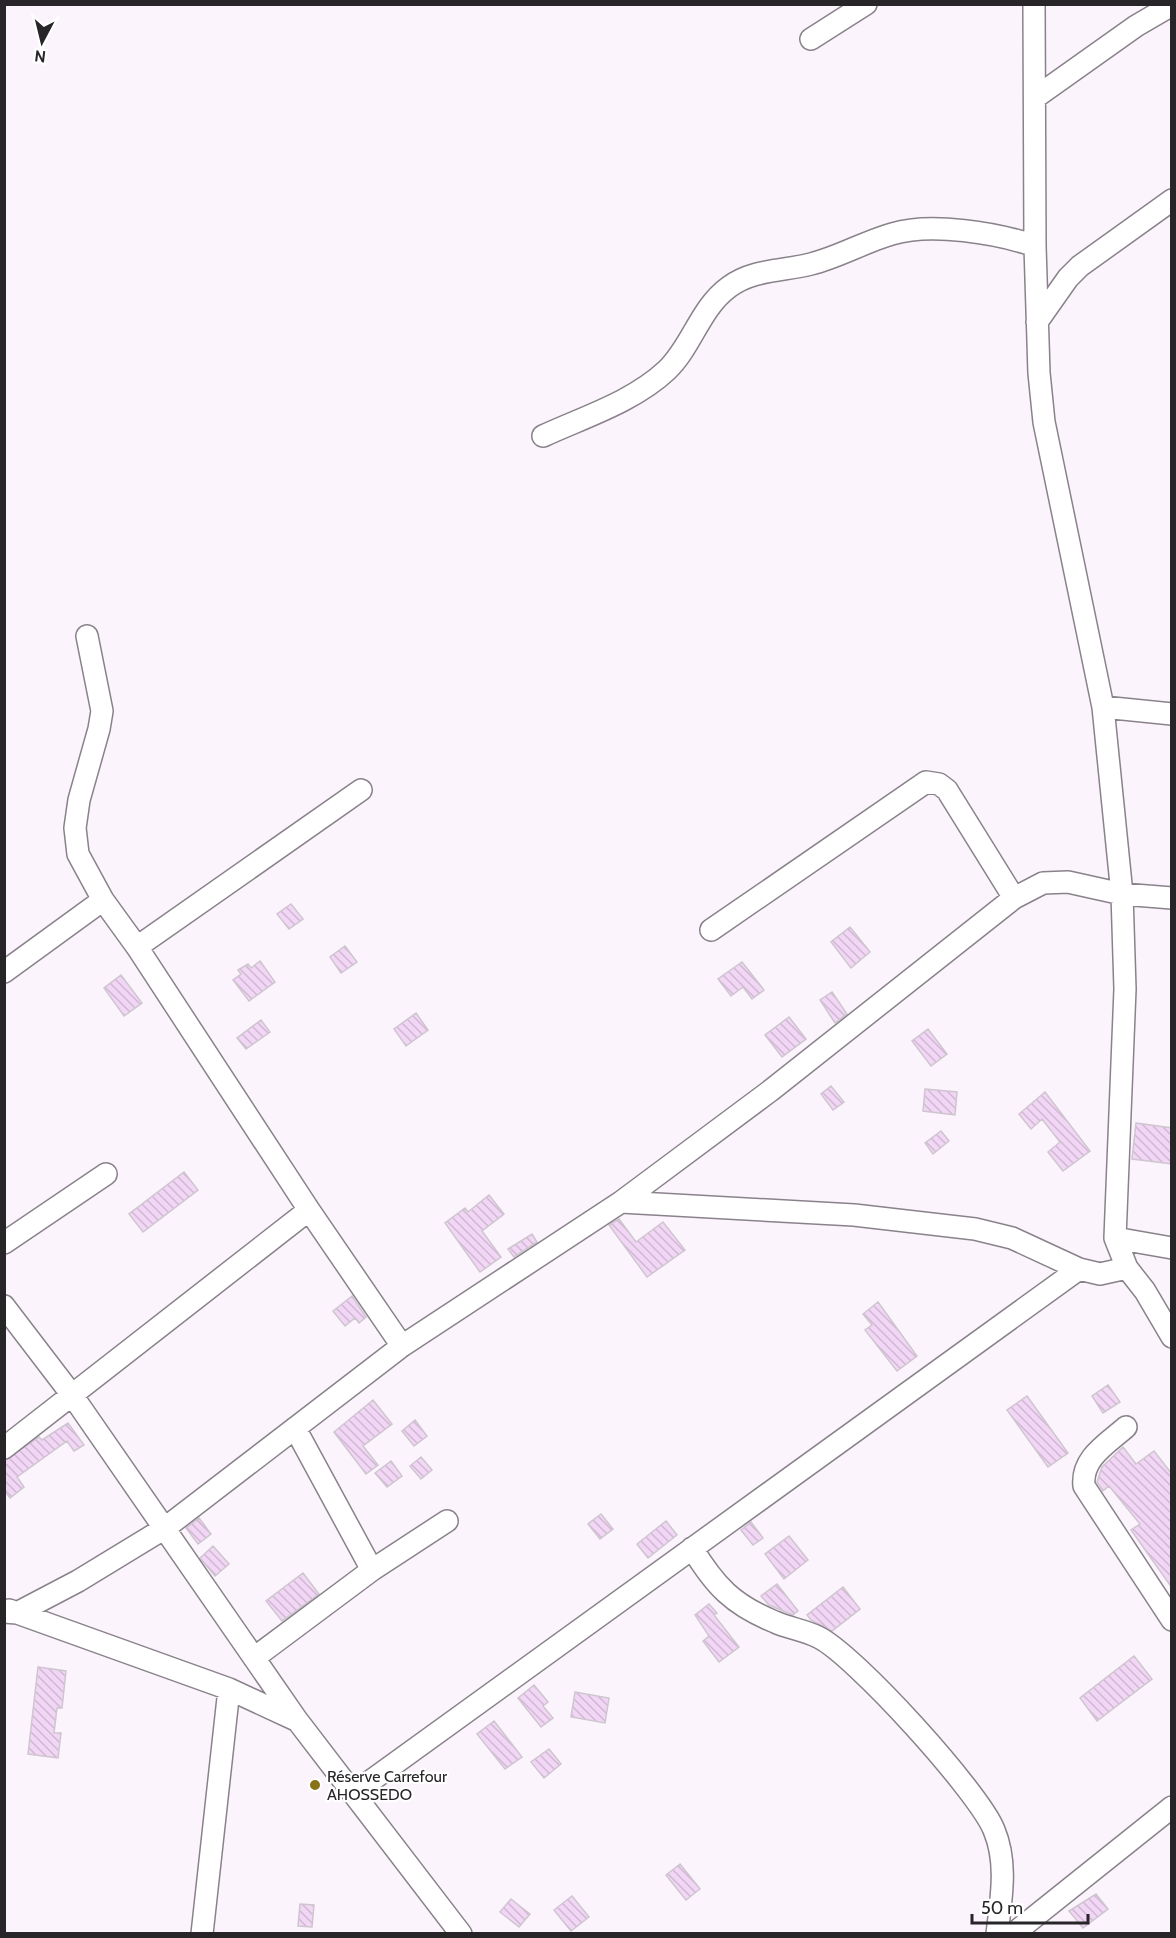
<svg xmlns="http://www.w3.org/2000/svg" width="1176" height="1938" viewBox="0 0 1176 1938" font-family="Cabin,sans-serif">
	<defs>
		<pattern id="building-back-hatch" width="6" height="6" patternUnits="userSpaceOnUse" patternTransform="scale(1.5)"><rect width="6" height="6" fill="#f2d6f5"/><path d="M-1 5l2 2M0 0l6 6M5-1l2 2" fill="none" stroke="#d0b8d2"/></pattern>
	</defs>
	<rect width="100%" height="100%" fill="#fcf4fd"/>
	<path fill="url(#building-back-hatch)" stroke="#cec6ce" stroke-width="1.5" d="M291 904 303 919 289 929 277 914Z
		M850 927 870 952 851 968 831 942Z
		M345 946 357 962 341 973 330 957Z
		M260 961 275 982 249 1001 233 980 241 974 238 970 248 964 251 968Z
		M742 962 764 990 752 999 743 987 731 996 718 979Z
		M121 975 142 1003 124 1016 104 988Z
		M832 992 847 1014 835 1023 820 1000Z
		M416 1013 428 1030 406 1046 394 1029Z
		M789 1017 806 1039 782 1057 765 1035Z
		M261 1020 270 1032 246 1049 237 1038Z
		M928 1029 947 1054 931 1066 912 1041Z
		M831 1086 844 1102 833 1110 821 1094Z
		M925 1089 957 1092 955 1115 923 1111Z
		M1045 1092 1090 1151 1063 1171 1048 1152 1060 1142 1042 1119 1031 1129 1019 1114Z
		M1136 1123 1172 1128V1164L1132 1159Z
		M941 1131 949 1141 933 1154 925 1143Z
		M184 1172 198 1190 143 1232 129 1214Z
		M489 1195 504 1214 482 1231 501 1257 480 1272 445 1223 465 1208 468 1212Z
		M619 1219 636 1242 663 1222 685 1250 647 1277 609 1225Z
		M532 1234 537 1242 514 1257 508 1249Z
		M352 1296 366 1317 359 1323 355 1318 345 1326 333 1311Z
		M878 1302 917 1356 897 1371 865 1330 872 1325 863 1314Z
		M1108 1385 1120 1402 1103 1413 1092 1396Z
		M1027 1396 1068 1453 1048 1467 1007 1410Z
		M373 1400 392 1424 363 1446 378 1465 366 1474 334 1432Z
		M415 1420 427 1436 414 1446 402 1431Z
		M68 1423 84 1445 74 1451 67 1441 17 1477 24 1487 10 1498 4 1490V1461L39 1437 42 1440Z
		M1123 1447 1136 1464 1154 1451 1172 1474V1588L1131 1530 1140 1524 1109 1486 1103 1491 1097 1482 1102 1467Z
		M421 1457 432 1470 421 1479 410 1466Z
		M391 1461 402 1476 387 1487 375 1473Z
		M601 1514 613 1529 600 1539 588 1524Z
		M199 1518 211 1534 198 1544 186 1528Z
		M666 1521 677 1535 648 1558 637 1544Z
		M751 1522 763 1538 753 1545 741 1530Z
		M789 1536 808 1560 784 1579 765 1554Z
		M213 1546 229 1564 215 1576 200 1558Z
		M303 1573 319 1594 282 1621 266 1601Z
		M777 1584 798 1611 793 1615 769 1605 761 1596Z
		M843 1587 860 1609 832 1631 811 1620 807 1615Z
		M709 1604 717 1613 714 1615 739 1647 719 1662 703 1641 709 1636 695 1615Z
		M1134 1656 1152 1679 1097 1721 1080 1698Z
		M38 1667 66 1671 62 1708H57L54 1733H61L58 1758 28 1754Z
		M534 1685 548 1702 543 1706 553 1718 541 1727 518 1698Z
		M575 1692 609 1698 605 1723 571 1717Z
		M494 1721 522 1757 505 1769 477 1734Z
		M549 1749 561 1764 544 1778 531 1762Z
		M680 1864 700 1889 686 1900 666 1875Z
		M1096 1894 1108 1909 1083 1928 1069 1911Z
		M572 1896 589 1917 571 1931 554 1910Z
		M511 1899 530 1914 519 1927 500 1912Z
		M300 1904 314 1905 312 1927 298 1926Z"/>
	<g fill="none" stroke-linecap="round" stroke-linejoin="round">
		<defs>
			<path id="minor" d="M1034 4 1035 246 1039 373 1044 422 1103 707 1122 894 1125 989 1115 1238 1127 1268 1145 1291 1172 1337
				M811 39 866 4
				M1036 97 1136 26 1172 5
				M1037 322 1068 278 1080 266 1172 200
				M543 436C584 417 633 402 667 370 692 346 700 308 729 287 753 269 784 271 811 264 839 257 864 242 892 234 931 222 997 233 1035 246
				M87 636 102 711 99 729 79 800 75 828 78 854 103 900 137 947 309 1210 402 1346
				M1103 707 1172 714
				M711 930 926 782 939 784 947 790 1014 898
				M137 947 361 790
				M4 972 103 900
				M621 1202 854 1215 975 1229 1012 1238 1079 1269 1100 1274 1127 1268
				M1115 1238 1172 1248
				M4 1243 106 1174
				M4 1306 72 1395 297 1720 461 1934
				M1126 1427C1107 1444 1081 1458 1084 1486L1172 1620
				M295 1428 372 1570
				M4 1448 309 1210
				M692 1548C715 1586 733 1605 775 1622 788 1628 804 1630 818 1637 854 1654 979 1792 994 1830 1008 1863 1001 1899 997 1934
				M9 1610 229 1689 296 1720
				M4 1612 17 1613 78 1581 165 1528 402 1346 621 1202 770 1091 1014 898 1043 883 1068 882 1122 894 1172 898
				M254 1658 372 1570 447 1521
				M354 1793 1079 1269
				M202 1934 229 1689
				M1013 1934 1172 1807"/>
		</defs>
		<use href="#minor" stroke="#89828a" stroke-width="24"/>
		<use href="#minor" stroke="#fff" stroke-width="21"/>
	</g>
	<circle fill="#887316" stroke="#fff" stroke-width="2" cx="315" cy="1785" r="6"/>
	<g text-anchor="middle" stroke-width="4.5" stroke-linejoin="round" paint-order="stroke">
		<g font-size="16" fill="#272528" stroke="#fff" text-anchor="start">
			<text x="327" y="1782">Réserve Carrefour<tspan x="327" dy="18">AHOSSEDO</tspan></text>
		</g>
	</g>
	<rect width="1176" height="1938" fill="none" stroke="#272528" stroke-width="12"/>
	<g transform="translate(42 42) rotate(187)" stroke="#ffffff" stroke-width="4.5" paint-order="stroke">
	<path d="M0-4.5L10 22L0 15L-10 22Z" fill="#272528"/>
	<text y="-9" font-size="16" font-weight="bold" text-anchor="middle" fill="#272528">N</text>
	</g>
	<path d="M972 1914v9h116v-9" fill="none" stroke="#272528" stroke-width="3"/>
	<text x="981" y="1914" font-size="18" fill="#272528" stroke="#ffffff" stroke-width="4.5" paint-order="stroke">50 m</text>
</svg>
